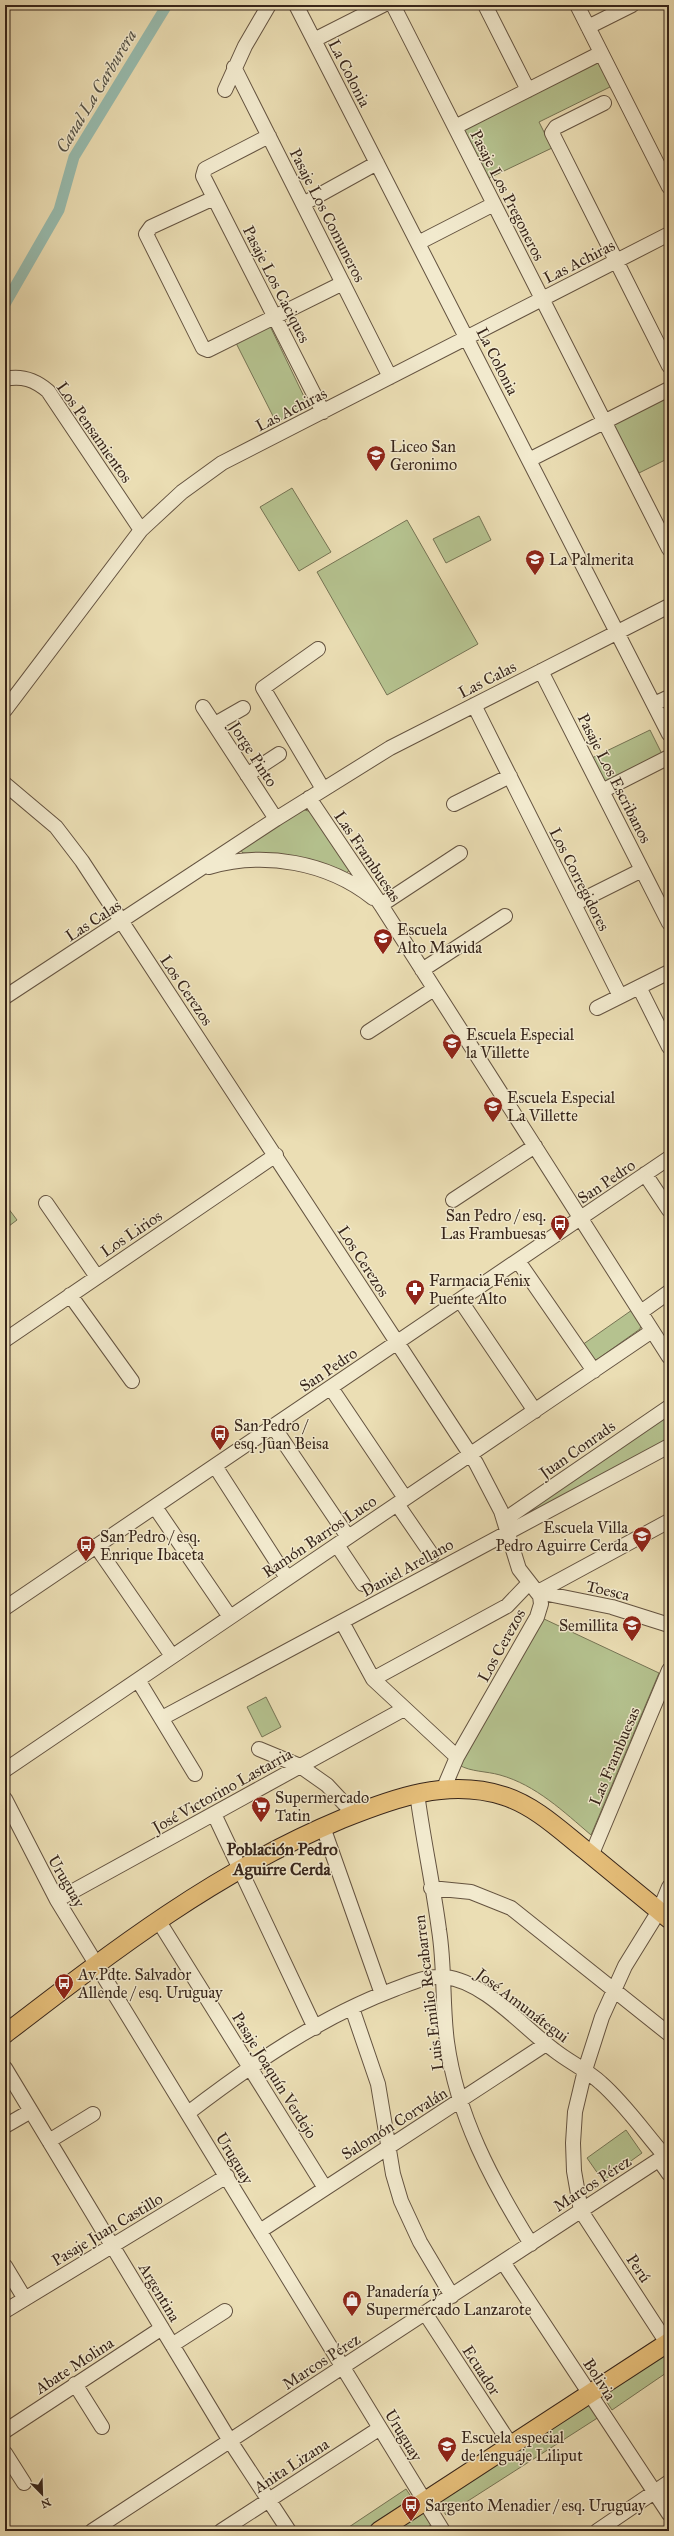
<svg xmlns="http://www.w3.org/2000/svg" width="674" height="2536" viewBox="0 0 674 2536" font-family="'IM FELL Great Primer',serif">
	<rect width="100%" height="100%" fill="#ebdeb4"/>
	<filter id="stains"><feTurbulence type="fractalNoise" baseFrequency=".005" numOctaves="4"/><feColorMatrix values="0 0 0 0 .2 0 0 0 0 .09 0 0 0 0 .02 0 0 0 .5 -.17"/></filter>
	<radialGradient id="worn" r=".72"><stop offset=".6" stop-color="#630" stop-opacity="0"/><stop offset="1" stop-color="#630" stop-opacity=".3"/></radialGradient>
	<path fill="#b5c28f" stroke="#767454" d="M597 58 612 86 539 122 552 148 485 180 459 127Z
		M270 326 309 407 276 422 236 343Z
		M669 392V458L639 473 612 422Z
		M292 488 331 552 299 571 260 507Z
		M479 516 491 540 446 563 433 539Z
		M407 520 478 644 387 695 317 572Z
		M650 730 663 756 606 783 592 758Z
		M301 809 312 812 350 870 346 873 306 859 243 853 239 848Z
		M5 1204 17 1220 5 1229Z
		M632 1310 641 1325 640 1329 595 1361 582 1345Z
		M669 1412V1440L519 1523 516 1517Z
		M542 1618 659 1673 591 1835C564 1812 536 1785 500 1775 486 1771 471 1772 459 1765Z
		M266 1697 281 1727 262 1737 247 1707Z
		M626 2130 642 2153 603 2181 587 2158Z
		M669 2349V2371L612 2410 601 2393Z
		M588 2401 599 2417 446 2515 437 2501Z
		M406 2489 412 2498 408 2505 368 2531H343Z
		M423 2513 431 2525 421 2531H391L415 2516Z"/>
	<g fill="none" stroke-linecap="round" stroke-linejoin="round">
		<path stroke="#98bcaf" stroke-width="11" d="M5 304 59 210 74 157 167 5"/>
		<defs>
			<path id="minor" d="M296 5 669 734
				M393 5 669 549
				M485 5 528 90
				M577 5 669 187
				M588 27 632 5
				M314 40 383 5
				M234 67 390 377
				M225 90 245 46 269 5
				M604 103 556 127 552 133 669 366
				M455 127 601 53
				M269 136 205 169 203 176 323 412
				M214 198 151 227 146 234 203 348 208 350 343 283
				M303 204 377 163
				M418 243 494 204
				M5 379C22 375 35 380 48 391L141 530
				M529 460 669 389
				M318 649 263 688 323 789
				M541 671 669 923
				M654 704 669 697
				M474 705 620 996
				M203 707 276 819
				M5 710 141 530 182 492 222 463 669 234
				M215 724 243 708
				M247 775 279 754
				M5 784 56 827 82 861 476 1463 501 1511 519 1569 540 1596 541 1604 537 1617 457 1757 443 1790
				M602 791 669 757
				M309 798 381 905 669 1357
				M454 804 510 776
				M209 867C264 851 328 862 373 898
				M574 904 642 870
				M381 905 460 853
				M422 970 505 916
				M639 987 669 1047
				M5 997 276 819 390 748 669 606
				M597 1008 669 972
				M368 1032 434 989
				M645 1174 669 1210
				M453 1200 535 1146
				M46 1203 97 1277
				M518 1261 594 1371
				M70 1295 132 1381
				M460 1300 535 1411
				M641 1312 669 1292
				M5 1340 276 1155
				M331 1388 405 1498
				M273 1426 348 1537
				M215 1466 287 1578
				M397 1504 432 1555
				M155 1507 230 1617
				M504 1520 669 1407
				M337 1545 363 1584
				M96 1546 172 1656
				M538 1592 669 1521
				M538 1592 612 1607 669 1625
				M5 1608 669 1158
				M342 1622 373 1679 457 1757
				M373 1679 507 1606 529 1583
				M138 1680 195 1774
				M162 1718 669 1446
				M259 1749 300 1766 327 1785 354 1814
				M5 1770 652 1331
				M417 1793C423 1839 433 1884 439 1930 445 1967 442 2005 447 2042 457 2116 492 2181 531 2244
				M5 1799 57 1900 443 2531
				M214 1814 315 2028
				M323 1827 382 1994
				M591 1856 669 1670
				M431 1888 471 1892 511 1908 669 2034
				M57 1900 404 1709
				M158 1920 325 2188
				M352 2008 378 2084 393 2174 401 2201 420 2242 452 2296
				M5 2068 230 2441 289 2531
				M188 2113C252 2064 320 2017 395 1989 411 1983 428 1975 445 1977 484 1981 523 2027 554 2050 569 2062 587 2070 601 2083 625 2104 644 2132 665 2156
				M5 2126 31 2111
				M49 2141 93 2114
				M659 2160 669 2174
				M260 2231 546 2044
				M503 2262 669 2514
				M5 2266 25 2299
				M5 2311 227 2176
				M425 2313 511 2445
				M667 2343 581 2211 574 2171 573 2143 575 2112 585 2070 602 2017 625 1966 659 1911 669 1887
				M172 2345 225 2311
				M75 2384 102 2427
				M5 2431 162 2328
				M5 2453 24 2483
				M92 2531 669 2153
				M221 2531 380 2428
				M597 2531 669 2482"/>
			<path id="major" d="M5 2034C113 1951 215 1872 342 1819 394 1798 448 1778 504 1796 535 1806 560 1830 585 1850 613 1873 641 1896 669 1919
				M379 2531 669 2342"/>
		</defs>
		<use href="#minor" stroke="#645340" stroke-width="16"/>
		<use href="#major" stroke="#37251a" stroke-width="20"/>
		<use href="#minor" stroke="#f2eace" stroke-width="14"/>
		<use href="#major" stroke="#e6bf7a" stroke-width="18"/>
	</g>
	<defs>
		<symbol id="school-pin" viewBox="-11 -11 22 30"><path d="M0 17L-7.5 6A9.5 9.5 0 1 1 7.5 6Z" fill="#8f2418" stroke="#f2eace"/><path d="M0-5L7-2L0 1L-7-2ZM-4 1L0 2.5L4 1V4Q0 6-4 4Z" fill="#fff"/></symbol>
		<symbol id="bus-pin" viewBox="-11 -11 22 30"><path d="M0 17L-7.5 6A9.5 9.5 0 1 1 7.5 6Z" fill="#8f2418" stroke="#f2eace"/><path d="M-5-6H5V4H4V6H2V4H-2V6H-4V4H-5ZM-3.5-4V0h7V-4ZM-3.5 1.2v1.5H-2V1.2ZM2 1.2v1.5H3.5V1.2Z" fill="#fff"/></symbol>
		<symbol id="pharmacy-pin" viewBox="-11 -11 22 30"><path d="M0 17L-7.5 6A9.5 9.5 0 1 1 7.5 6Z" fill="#8f2418" stroke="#f2eace"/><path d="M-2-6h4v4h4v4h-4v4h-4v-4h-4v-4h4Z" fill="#fff"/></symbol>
		<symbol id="supermarket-pin" viewBox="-11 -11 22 30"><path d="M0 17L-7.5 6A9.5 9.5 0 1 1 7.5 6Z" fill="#8f2418" stroke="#f2eace"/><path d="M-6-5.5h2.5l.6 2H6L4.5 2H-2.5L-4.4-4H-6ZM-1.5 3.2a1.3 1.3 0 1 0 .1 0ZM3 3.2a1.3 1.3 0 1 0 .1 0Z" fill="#fff"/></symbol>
		<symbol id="shop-pin" viewBox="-11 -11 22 30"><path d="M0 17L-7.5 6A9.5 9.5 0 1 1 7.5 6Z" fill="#8f2418" stroke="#f2eace"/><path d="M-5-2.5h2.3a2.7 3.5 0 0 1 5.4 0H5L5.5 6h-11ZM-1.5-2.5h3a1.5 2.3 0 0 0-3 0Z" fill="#fff"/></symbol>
	</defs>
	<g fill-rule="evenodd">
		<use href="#school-pin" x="365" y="444" width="22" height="30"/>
		<use href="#school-pin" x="524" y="548" width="22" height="30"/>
		<use href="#school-pin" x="372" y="927" width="22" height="30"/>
		<use href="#school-pin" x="441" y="1032" width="22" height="30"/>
		<use href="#school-pin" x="482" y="1095" width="22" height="30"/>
		<use href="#bus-pin" x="549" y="1213" width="22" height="30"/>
		<use href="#pharmacy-pin" x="404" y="1278" width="22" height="30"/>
		<use href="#bus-pin" x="209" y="1423" width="22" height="30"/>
		<use href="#school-pin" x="631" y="1525" width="22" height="30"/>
		<use href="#bus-pin" x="75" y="1534" width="22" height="30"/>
		<use href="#school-pin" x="621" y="1614" width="22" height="30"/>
		<use href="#supermarket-pin" x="250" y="1795" width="22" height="30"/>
		<use href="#bus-pin" x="53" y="1972" width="22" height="30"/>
		<use href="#shop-pin" x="341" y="2289" width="22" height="30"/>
		<use href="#school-pin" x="436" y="2435" width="22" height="30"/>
		<use href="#bus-pin" x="400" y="2494" width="22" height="30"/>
	</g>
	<g text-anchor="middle" stroke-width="3" stroke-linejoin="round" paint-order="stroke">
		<g font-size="16" fill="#37251a" stroke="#f2eace">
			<text transform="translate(350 73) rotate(63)" y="6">La Colonia</text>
			<text transform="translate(508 195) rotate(63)" y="6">Pasaje Los Pregoneros</text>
			<text transform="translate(328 215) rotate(63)" y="6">Pasaje Los Comuneros</text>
			<text transform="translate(579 261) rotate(-27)" y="6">Las Achiras</text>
			<text transform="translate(277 284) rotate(63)" y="6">Pasaje Los Caciques</text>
			<text transform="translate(498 361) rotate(63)" y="6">La Colonia</text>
			<text transform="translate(291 409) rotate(-27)" y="6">Las Achiras</text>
			<text transform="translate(95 432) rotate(55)" y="6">Los Pensamientos</text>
			<text transform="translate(487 679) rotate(-27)" y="6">Las Calas</text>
			<text transform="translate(254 754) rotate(57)" y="6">Jorge Pinto</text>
			<text transform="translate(615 778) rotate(63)" y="6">Pasaje Los Escribanos</text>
			<text transform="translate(368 856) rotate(56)" y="6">Las Frambuesas</text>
			<text transform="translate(580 879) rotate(63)" y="6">Los Corregidores</text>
			<text transform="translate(93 920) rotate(-33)" y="6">Las Calas</text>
			<text transform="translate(187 990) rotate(56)" y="6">Los Cerezos</text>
			<text transform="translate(606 1181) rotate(-34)" y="6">San Pedro</text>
			<text transform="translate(131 1233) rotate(-34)" y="6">Los Lirios</text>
			<text transform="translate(364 1261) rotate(57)" y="6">Los Cerezos</text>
			<text transform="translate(328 1369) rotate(-34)" y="6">San Pedro</text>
			<text transform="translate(577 1449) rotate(-35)" y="6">Juan Conrads</text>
			<text transform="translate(319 1536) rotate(-34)" y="6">Ramón Barros Luco</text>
			<text transform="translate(407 1567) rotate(-29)" y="6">Daniel Arellano</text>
			<text transform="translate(608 1590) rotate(13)" y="6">Toesca</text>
			<text transform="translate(501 1645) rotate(-61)" y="6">Los Cerezos</text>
			<text transform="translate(614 1756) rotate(-67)" y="6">Las Frambuesas</text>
			<text transform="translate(222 1790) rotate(-29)" y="6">José Victorino Lastarria</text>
			<text transform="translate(67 1881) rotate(60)" y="6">Uruguay</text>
			<text transform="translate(428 1993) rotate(-97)" y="6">Luis Emilio Recabarren</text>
			<text transform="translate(523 2005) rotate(37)" y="6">José Amunátegui</text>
			<text transform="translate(275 2075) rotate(58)" y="6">Pasaje Joaquín Verdejo</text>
			<text transform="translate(394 2123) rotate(-32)" y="6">Salomón Corvalán</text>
			<text transform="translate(235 2158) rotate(59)" y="6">Uruguay</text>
			<text transform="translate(592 2183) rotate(-33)" y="6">Marcos Pérez</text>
			<text transform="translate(107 2229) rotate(-31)" y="6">Pasaje Juan Castillo</text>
			<text transform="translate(639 2268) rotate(57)" y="6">Perú</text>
			<text transform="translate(160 2292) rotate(59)" y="6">Argentina</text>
			<text transform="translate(321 2361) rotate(-33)" y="6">Marcos Pérez</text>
			<text transform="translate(74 2365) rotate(-33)" y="6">Abate Molina</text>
			<text transform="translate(482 2370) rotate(57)" y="6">Ecuador</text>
			<text transform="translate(600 2379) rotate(57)" y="6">Bolivia</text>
			<text transform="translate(404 2435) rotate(59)" y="6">Uruguay</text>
			<text transform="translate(291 2465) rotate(-33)" y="6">Anita Lizana</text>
		</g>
		<g font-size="16" fill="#37251a" stroke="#f2eace" text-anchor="start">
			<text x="390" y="452">Liceo San<tspan x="390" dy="18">Geronimo</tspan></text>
			<text x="549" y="565">La Palmerita</text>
			<text x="397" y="935">Escuela<tspan x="397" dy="18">Alto Mawida</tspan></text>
			<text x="466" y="1040">Escuela Especial<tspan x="466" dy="18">la Villette</tspan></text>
			<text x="507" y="1103">Escuela Especial<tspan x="507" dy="18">La Villette</tspan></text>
			<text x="546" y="1221" text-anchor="end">San Pedro / esq.<tspan x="546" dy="18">Las Frambuesas</tspan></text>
			<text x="429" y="1286">Farmacia Fenix<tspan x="429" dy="18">Puente Alto</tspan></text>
			<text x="234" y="1431">San Pedro /<tspan x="234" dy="18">esq. Juan Beisa</tspan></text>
			<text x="628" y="1533" text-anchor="end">Escuela Villa<tspan x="628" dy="18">Pedro Aguirre Cerda</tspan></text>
			<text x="100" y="1542">San Pedro / esq.<tspan x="100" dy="18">Enrique Ibaceta</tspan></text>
			<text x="618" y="1631" text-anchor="end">Semillita</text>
			<text x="275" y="1803">Supermercado<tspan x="275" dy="18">Tatin</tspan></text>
			<text x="78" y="1980">Av.Pdte. Salvador<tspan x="78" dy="18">Allende / esq. Uruguay</tspan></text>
			<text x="366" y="2297">Panadería y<tspan x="366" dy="18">Supermercado Lanzarote</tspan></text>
			<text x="461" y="2443">Escuela especial<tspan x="461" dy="18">de lenguaje Liliput</tspan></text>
			<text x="425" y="2511">Sargento Menadier / esq. Uruguay</text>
		</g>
		<g font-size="17" font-style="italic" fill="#545247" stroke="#f2eace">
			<text transform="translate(96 91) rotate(-59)" y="6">Canal La Carburera</text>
		</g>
		<g font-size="17" font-weight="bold" fill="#37251a" stroke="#f2eace">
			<text x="282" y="1855">Población Pedro<tspan x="282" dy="20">Aguirre Cerda</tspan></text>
		</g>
	</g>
	<rect width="674" height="2536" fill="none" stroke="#ebdeb4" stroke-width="20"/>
	<rect x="6" y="6" width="662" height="2524" fill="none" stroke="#37251a" stroke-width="2"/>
	<rect x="10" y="10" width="654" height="2516" fill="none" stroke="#37251a"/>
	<g transform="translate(42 2494) rotate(157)" stroke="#f2eace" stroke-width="3" paint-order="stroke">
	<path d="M0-3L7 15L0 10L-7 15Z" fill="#37251a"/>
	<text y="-6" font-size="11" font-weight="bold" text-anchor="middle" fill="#37251a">N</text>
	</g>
	<rect width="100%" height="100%" filter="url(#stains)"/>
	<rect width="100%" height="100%" fill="url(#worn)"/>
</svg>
